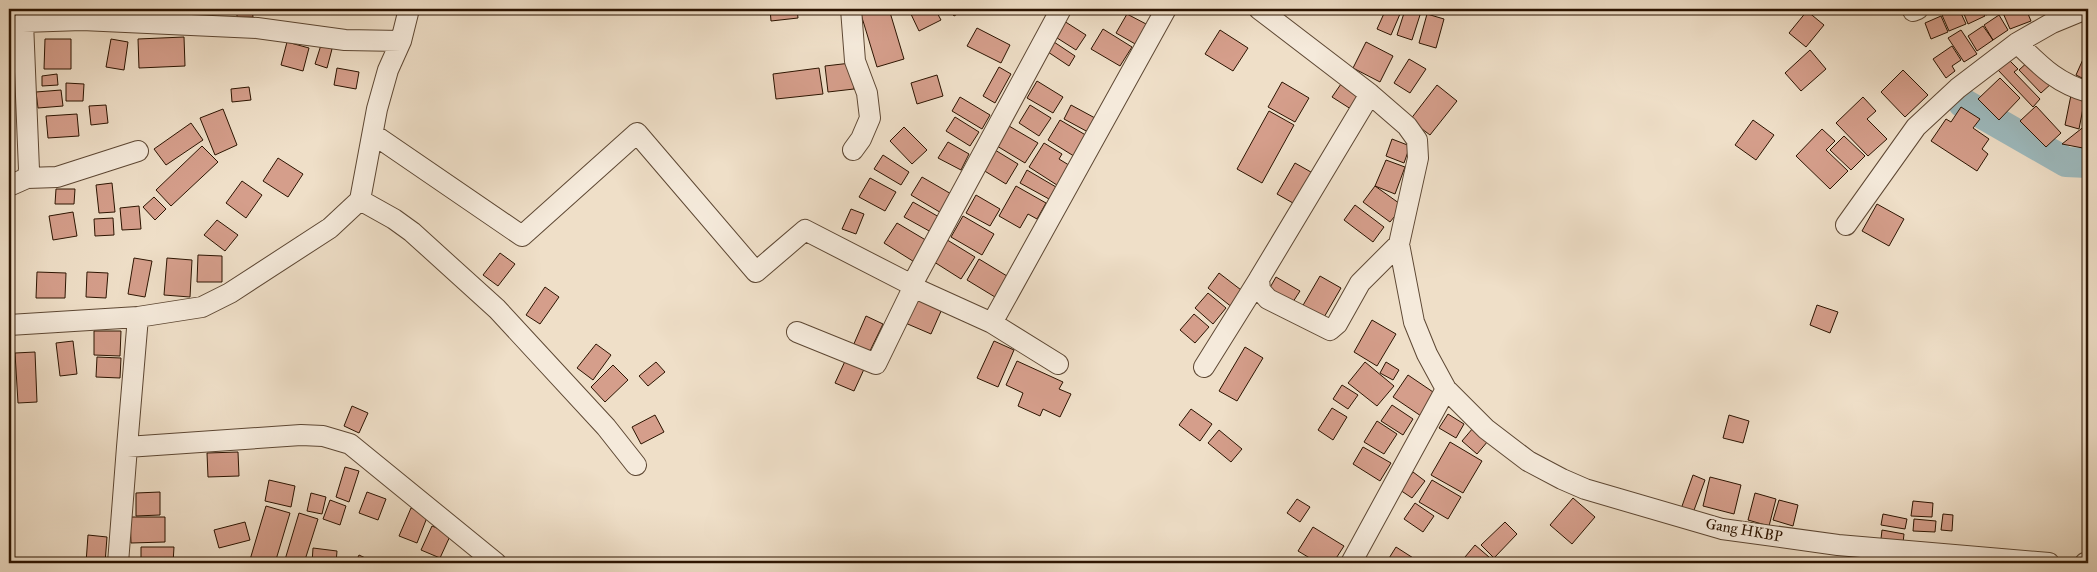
<svg xmlns="http://www.w3.org/2000/svg" width="2097" height="572" viewBox="0 0 2097 572" font-family="'IM FELL Great Primer',serif">
	<rect width="100%" height="100%" fill="#efdfc8"/>
	<filter id="stains"><feTurbulence type="fractalNoise" baseFrequency=".004" numOctaves="4"/><feColorMatrix values="0 0 0 0 .2 0 0 0 0 .09 0 0 0 0 .02 0 0 0 .5 -.17"/></filter>
	<radialGradient id="worn" r=".72"><stop offset=".6" stop-color="#630" stop-opacity="0"/><stop offset="1" stop-color="#630" stop-opacity=".3"/></radialGradient>
	<g fill="none" stroke-linecap="round" stroke-linejoin="round">
		<path stroke="#9dbabe" stroke-width="30" d="M1963 103 2066 162 2088 163"/>
	</g>
	<path fill="#d59e8b" stroke="#2c1401" d="M9 9H18L16 22 9 21Z
		M237 9H252L253 17H237Z
		M770 9H797L798 18 771 21Z
		M867 9H889L904 59 877 67 860 11Z
		M912 9H935L941 20 919 31 909 10Z
		M949 9H966L954 16Z
		M1386 9 1400 14 1391 35 1377 29Z
		M1957 9H1959L1966 24 1949 31 1942 15Z
		M1962 9H1981L1985 16 1968 24Z
		M1983 9H2001L1986 15Z
		M2012 9H2026L2031 21 2010 29 2003 13Z
		M1405 10 1420 15 1412 40 1397 35Z
		M1807 11 1824 25 1806 47 1789 33Z
		M1127 14 1148 25 1137 45 1116 33Z
		M1427 14 1444 19 1436 48 1419 43Z
		M1999 15 2008 30 1993 40 1984 25Z
		M1941 16 1948 32 1931 39 1925 23Z
		M1064 21 1086 35 1076 50 1054 36Z
		M1983 26 1993 40 1977 51 1968 36Z
		M977 28 1010 45 1001 63 967 46Z
		M1103 29 1132 47 1120 66 1091 49Z
		M1220 30 1248 48 1233 71 1205 54Z
		M1961 30 1977 54 1964 62 1948 38Z
		M184 37 185 66 139 68 138 39Z
		M45 39H71V69H44Z
		M111 39 128 42 124 70 106 67Z
		M1051 40 1075 56 1069 66 1045 50Z
		M287 42 309 48 303 71 281 65Z
		M1366 42 1393 56 1380 82 1353 68Z
		M321 45 332 49 327 68 315 64Z
		M1952 46 1961 60 1952 66 1955 71 1946 78 1933 59Z
		M2088 48V81L2076 75Z
		M1810 50 1826 69 1801 91 1785 73Z
		M1409 59 1426 69 1410 93 1394 83Z
		M2009 60 2018 69 2014 72 2040 99 2033 107 1998 70Z
		M2030 60 2052 83 2041 93 2019 70Z
		M851 63 854 89 828 92 825 66Z
		M999 67 1011 74 995 103 983 96Z
		M337 68 359 72 356 89 334 85Z
		M819 68 823 94 776 99 773 74Z
		M1903 70 1928 95 1905 117 1881 92Z
		M57 74 58 85 42 86V76Z
		M937 75 943 96 917 104 911 83Z
		M2000 78 2020 98 1999 120 1978 99Z
		M1037 81 1063 97 1053 113 1027 98Z
		M1282 82 1309 98 1295 122 1268 107Z
		M66 83 84 84 83 101H66Z
		M1341 84 1363 98 1354 111 1332 97Z
		M1437 85 1457 101 1430 135 1410 120Z
		M249 87 251 100 232 102 231 89Z
		M61 90 63 106 38 108 36 92Z
		M2071 95 2085 98 2079 129 2065 125Z
		M960 97 990 115 982 129 952 111Z
		M1863 97 1876 111 1867 119 1887 139 1868 156 1836 123Z
		M106 105 108 123 91 125 89 106Z
		M1030 105 1051 118 1039 136 1019 123Z
		M1071 105 1095 118 1088 132 1064 119Z
		M2036 106 2061 133 2046 147 2020 121Z
		M1961 107 1980 119 1973 128 1989 139 1982 149 1988 154 1977 171 1931 141 1946 119 1951 122Z
		M223 109 237 145 215 155 200 118Z
		M1269 111 1294 125 1262 183 1237 169Z
		M77 114 79 136 48 138 46 116Z
		M2088 115V149L2062 144 2086 125Z
		M955 117 979 132 970 146 946 131Z
		M1060 120 1089 137 1077 158 1048 140Z
		M1753 120 1774 135 1756 160 1735 145Z
		M191 123 203 140 166 165 154 149Z
		M1009 126 1038 143 1025 163 997 146Z
		M904 127 927 150 912 164 890 141Z
		M1822 129 1835 141 1826 150 1848 171 1830 189 1796 156Z
		M1844 136 1865 156 1851 170 1830 150Z
		M1392 139 1410 146 1404 163 1386 156Z
		M948 142 969 154 961 170 938 158Z
		M1044 143 1062 154 1059 159 1072 167 1060 187 1029 167Z
		M202 146 218 162 171 206 156 190Z
		M995 150 1018 164 1006 184 983 170Z
		M883 155 909 172 901 185 874 169Z
		M278 158 303 174 288 197 263 181Z
		M1386 160 1405 167 1395 194 1375 186Z
		M1295 163 1318 176 1300 207 1277 194Z
		M1027 170 1056 187 1049 199 1020 183Z
		M922 177 953 195 943 214 911 195Z
		M870 178 896 192 885 211 859 197Z
		M242 181 262 195 246 218 226 203Z
		M112 183 115 212 99 213 96 185Z
		M1016 186 1046 203 1037 219 1028 214 1020 228 999 216Z
		M1375 186 1403 206 1390 222 1363 202Z
		M56 189H75L74 204H55Z
		M976 195 1000 209 990 226 966 213Z
		M154 197 166 209 155 220 143 207Z
		M913 202 939 217 931 232 904 217Z
		M1877 204 1904 219 1889 246 1862 231Z
		M1355 205 1384 227 1373 242 1344 220Z
		M139 206 141 229 122 230 120 208Z
		M851 209 864 214 856 234 842 229Z
		M73 212 77 236 53 240 49 216Z
		M963 216 994 234 982 255 951 237Z
		M113 218 114 235 95 236 94 219Z
		M217 220 238 235 225 251 204 235Z
		M897 223 929 242 916 263 884 243Z
		M944 238 975 257 961 279 931 260Z
		M500 253 515 264 498 286 483 275Z
		M198 255 222 256V282H197Z
		M134 258 152 261 145 297 128 294Z
		M167 258 192 260 190 297 164 295Z
		M979 259 1007 276 995 297 967 280Z
		M37 272 66 273 65 298H36Z
		M87 272 108 273 106 298 86 297Z
		M1219 273 1245 293 1233 308 1208 288Z
		M1320 276 1341 288 1323 319 1302 307Z
		M1276 277 1300 291 1291 305 1268 291Z
		M545 287 559 297 540 324 526 315Z
		M1208 293 1226 308 1213 324 1195 308Z
		M914 297 942 309 931 334 903 322Z
		M1817 305 1838 312 1830 333 1810 325Z
		M1194 314 1209 327 1195 343 1180 330Z
		M866 316 883 324 869 353 853 346Z
		M1372 320 1396 334 1377 366 1354 352Z
		M94 331H121L120 356 94 355Z
		M73 341 77 374 60 376 56 343Z
		M994 341 1014 350 998 387 977 378Z
		M596 344 611 355 593 380 577 368Z
		M1245 347 1263 358 1237 401 1219 391Z
		M35 352 37 402 18 403 15 353Z
		M97 357 121 358 120 378 96 377Z
		M846 359 865 367 854 391 835 383Z
		M1017 361 1063 382 1059 389 1071 394 1060 417 1043 409 1040 416 1018 406 1023 393 1006 385Z
		M656 362 665 372 648 386 639 376Z
		M1365 362 1394 386 1377 406 1348 383Z
		M1386 362 1399 370 1393 380 1380 373Z
		M613 365 628 380 605 402 591 387Z
		M1408 375 1436 394 1421 416 1393 397Z
		M1342 385 1358 395 1348 409 1333 399Z
		M1392 405 1413 419 1403 435 1381 421Z
		M352 406 368 413 359 433 344 426Z
		M1332 408 1347 417 1333 440 1318 430Z
		M1191 409 1212 424 1200 441 1179 425Z
		M1448 414 1464 424 1456 438 1439 428Z
		M655 415 664 432 641 444 632 427Z
		M1729 415 1749 421 1743 443 1723 438Z
		M1377 421 1397 434 1384 454 1364 442Z
		M1473 428 1488 441 1477 454 1462 441Z
		M1219 430 1242 449 1231 462 1208 443Z
		M1450 442 1482 461 1463 493 1431 475Z
		M1363 447 1391 463 1380 481 1353 464Z
		M238 452 239 476 208 477 207 453Z
		M345 467 359 471 349 502 336 497Z
		M1413 472 1425 481 1412 498 1400 490Z
		M1693 475 1705 480 1693 513 1681 509Z
		M1710 477 1741 485 1734 514 1703 506Z
		M269 480 295 486 291 507 265 501Z
		M1432 480 1461 497 1448 519 1419 502Z
		M160 492V515L136 516V493Z
		M367 492 386 499 378 520 359 513Z
		M311 493 326 497 322 514 307 511Z
		M1755 493 1776 499 1769 526 1748 520Z
		M1573 498 1595 517 1572 544 1550 525Z
		M1297 499 1310 507 1300 522 1287 513Z
		M330 500 346 506 340 525 323 519Z
		M1779 500 1798 505 1793 526 1773 520Z
		M1913 501 1933 503 1932 517 1911 516Z
		M1415 503 1434 516 1423 532 1404 519Z
		M266 506 290 513 275 563H249Z
		M411 508 428 515 417 543 399 536Z
		M299 513 318 519 304 563H284Z
		M1883 514 1907 519 1905 529 1881 525Z
		M1943 514 1953 515 1952 531 1941 530Z
		M130 517H165V542L131 543Z
		M1914 519 1936 521 1935 532 1913 531Z
		M245 522 250 540 219 548 214 530Z
		M1505 522 1517 534 1494 558 1481 545Z
		M432 526 451 534 440 558 421 550Z
		M1313 527 1344 546 1333 563H1318L1298 551Z
		M1882 530 1904 534 1903 543 1881 539Z
		M88 535 107 537 105 563H86Z
		M1475 545 1496 563H1460Z
		M141 547H174L173 563H141Z
		M1396 547 1421 563H1386Z
		M313 548 337 551 336 563H312Z
		M359 555 376 563H355Z"/>
	<g fill="none" stroke-linecap="round" stroke-linejoin="round">
		<defs>
			<path id="street" d="M851 9 855 61 867 93 870 118 861 139 853 150
				M1259 9 1370 94 1407 126 1417 140 1418 158 1399 244 1414 322 1427 354 1446 389 1486 429 1528 461 1562 479 1585 489 1722 529 1838 545 2049 563
				M1913 11 1918 9
				M2017 43C2041 66 2055 82 2088 92
				M1370 94 1259 279 1260 290 1268 299 1330 330 1337 324 1360 283 1399 244
				M373 134 522 236 637 133 756 272 805 230 914 286 876 364 797 332
				M27 178 57 177 138 151
				M9 186 27 178 29 170 23 22 82 20 257 28 345 40 401 41
				M360 200 394 219 412 232 497 309 606 427 636 465
				M1846 225 1916 127 1958 88 2017 43 2052 23 2086 9
				M138 317 127 447 301 435 323 436 350 444 496 563
				M992 323 917 289 914 286V281L1061 9
				M9 325 138 317 202 307 230 293 330 228 360 200 377 109 388 70 401 41 409 9
				M1058 364 992 323 1166 9
				M1204 367 1259 279
				M118 563 127 447
				M1351 563 1446 389
				M2085 563H2088"/>
		</defs>
		<use href="#street" stroke="#5d4733" stroke-width="22"/>
		<use href="#street" stroke="#f5eadb" stroke-width="20"/>
	</g>
	<g text-anchor="middle" stroke-width="5" stroke-linejoin="round" paint-order="stroke">
		<g font-size="15" fill="#2c1401" stroke="#f5eadb">
			<text transform="translate(1744 530) rotate(10)" y="5">Gang HKBP</text>
		</g>
	</g>
	<rect width="2097" height="572" fill="none" stroke="#efdfc8" stroke-width="30"/>
	<rect x="10" y="10" width="2077" height="552" fill="none" stroke="#2c1401" stroke-width="2.5"/>
	<rect x="15" y="15" width="2067" height="542" fill="none" stroke="#2c1401"/>
	<rect width="100%" height="100%" filter="url(#stains)"/>
	<rect width="100%" height="100%" fill="url(#worn)"/>
</svg>
